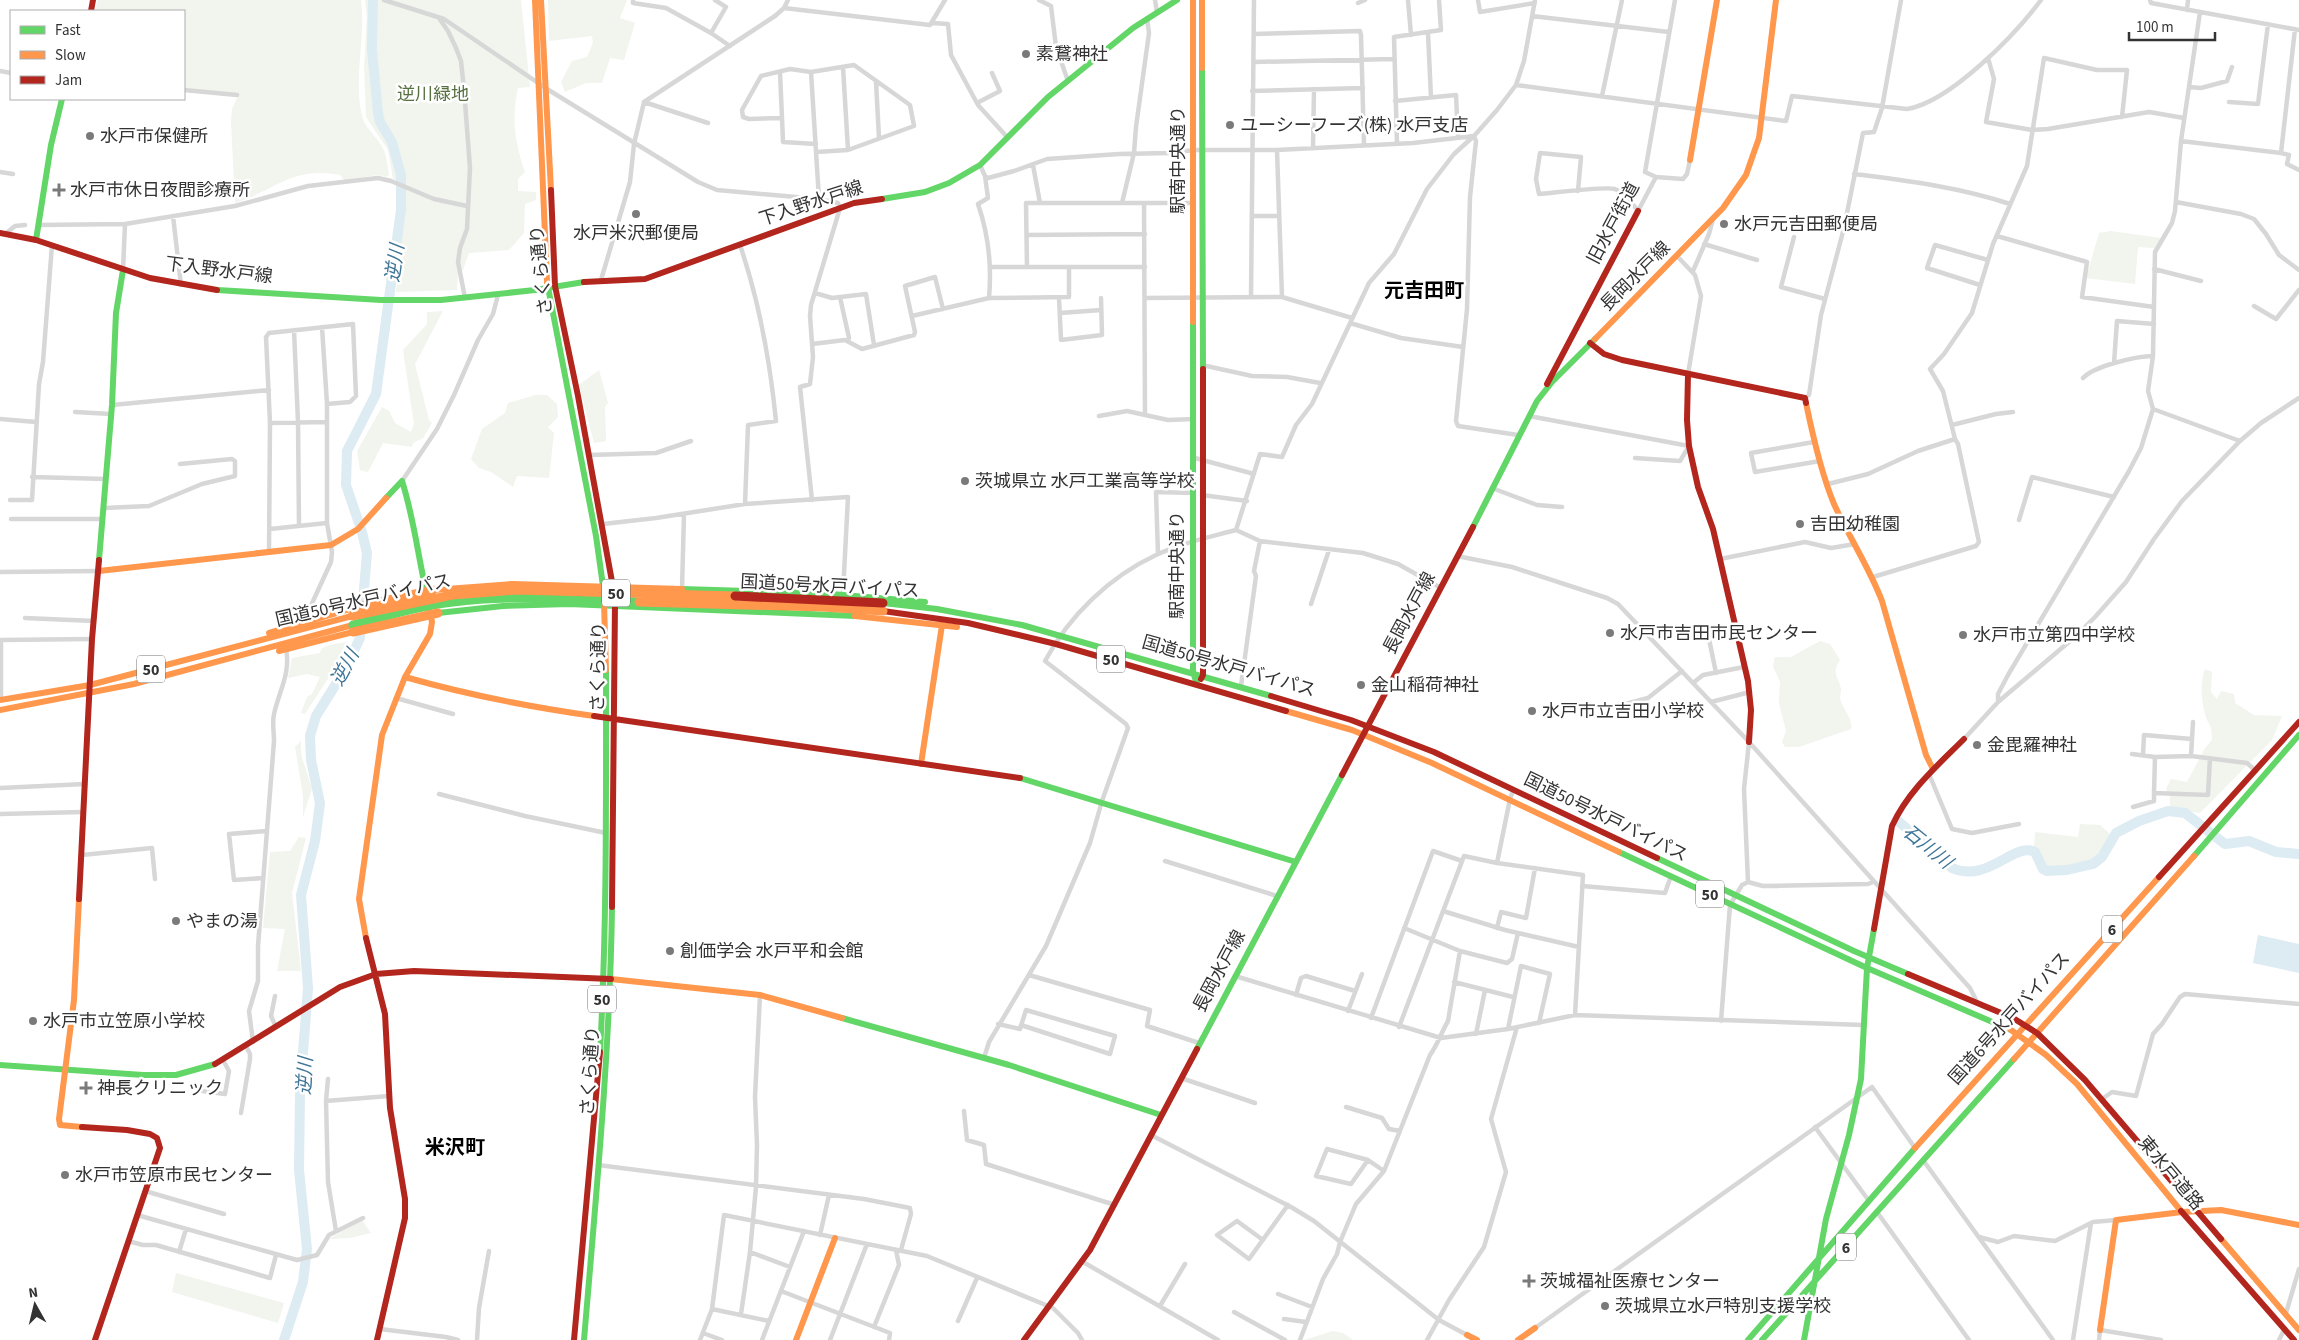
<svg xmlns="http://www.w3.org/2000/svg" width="2299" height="1340" viewBox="0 0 2299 1340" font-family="'Source Sans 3','Noto Sans JP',sans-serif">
	<rect width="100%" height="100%" fill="#fff"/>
	<path fill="#f1f5ed" d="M98 0H361C366 38 353 78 362 116 365 128 375 135 381 145 387 154 387 165 389 175L387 177 378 175 344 180 340 175C291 166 277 190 235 203L231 122 232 109 239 94 184 88V11H95Z
		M365 0H521L530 87 518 88C511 118 515 143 525 172L518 179V191L536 192V200L525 204 524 233 509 250 469 253 463 270 458 271 457 290 396 292 406 184 393 179 388 150 366 117 364 68 367 16Z
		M548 0H627L620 18 635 23 624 60 610 58 602 83H586L565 92 561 82 572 61 587 57 593 43 592 36 549 41Z
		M2111 231 2161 238 2154 248 2138 247 2135 284 2086 278 2099 233Z
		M443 311 415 364 429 420 432 423 423 438 413 443 412 447 383 443 368 472 360 470 357 451 382 407 389 411 395 423 411 432 414 424 403 350 427 324V312Z
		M599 370 608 403 605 407 606 441 594 443 579 385Z
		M536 395H547L557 404 558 417 548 427 554 433 549 478 517 476 513 487 491 472 479 468 471 459 482 429 505 413 508 403Z
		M1820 641 1830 644 1840 660C1830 674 1840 678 1841 690 1841 692 1840 696 1840 698 1842 709 1853 717 1851 729L1799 747H1785L1782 742 1786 731 1779 703 1780 682 1773 666 1775 657H1791Z
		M346 642 336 666 305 714 301 713 307 697 312 694 320 677 307 674 288 678 292 658 320 653 321 649 329 645Z
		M2205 669 2212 672 2211 692 2217 699 2221 691 2234 694 2235 703 2254 715 2282 716 2272 740 2200 813 2170 809V796L2166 789 2171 779 2187 782 2205 748 2212 740C2212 722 2208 726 2205 714 2201 699 2200 683 2205 669Z
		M301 741V754L312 789 303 817V796L295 747Z
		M2080 824 2100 825 2110 834C2107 842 2104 853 2098 859 2089 867 2056 871 2044 867L2034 849 2035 832 2078 837Z
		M299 837 306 838 292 893 301 971H277L285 929 263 928 270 852 290 851Z
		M362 1220 371 1233 350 1238 329 1239Z
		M176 1273 284 1303 278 1323 172 1292Z
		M1333 1331 1343 1333 1353 1340H1304Z"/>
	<path fill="#ddebf3" d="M2258 935 2299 944V973L2253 963Z"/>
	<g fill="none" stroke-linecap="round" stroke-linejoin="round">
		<path stroke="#ddebf3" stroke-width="10" d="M1898 821 1952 868C1987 884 2015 841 2035 852L2043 869 2047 871 2067 870 2093 864 2102 857 2116 833 2139 821 2168 811 2185 813 2225 844 2249 841 2276 852 2299 854
			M284 1340 303 1282 307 1249 299 1170 300 1091 308 988 301 895 315 841 320 803 311 760 310 736 316 716 346 668 360 638 367 553 362 532 346 485 347 451 376 394 401 210V175L392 142 380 122 378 113 372 50 373 0"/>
		<path stroke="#d7d7d7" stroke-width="4.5" d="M384 0 444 19 547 89 698 182 717 190 819 199 838 203 840 208 811 305 810 316 813 357 810 384 800 387 812 500
			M633 0V3L666 8 711 33 730 46
			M1039 0 1051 6 1056 47 1068 81
			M1155 0 1157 12
			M1408 0 1411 35
			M1478 0 1480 12 1535 3
			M2150 0 2151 3 2299 30
			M1358 3 1365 0
			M784 8 930 25 945 0
			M2187 10 2188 0
			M1532 16 1669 32
			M439 18 448 31 456 48 461 61 464 89 470 168 467 229 460 248 458 262 465 298
			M932 23 948 24 951 55 978 105 1008 138
			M711 33 726 7 715 0
			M1428 33 1431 98
			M1254 34 1360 31 1361 35 1364 145
			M1988 58 1994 79 1986 122 2032 130 2048 129 2149 112 2184 118
			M1254 62 1394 59
			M843 67 848 150
			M0 71 11 73
			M780 72 782 118
			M811 72 819 199
			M876 82 879 138
			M1516 85 1786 121 1792 96 1907 109C1950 102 2015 35 2041 0
			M2189 87 2201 88 2227 81 2232 67
			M184 90 237 95
			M1252 91 1363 88
			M1602 96 1622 0
			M1395 101 1456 95 1458 138
			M644 102 708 123
			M2229 102 2258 104 2268 24
			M977 103 1000 91 992 73
			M2181 141 2281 153 2295 29
			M1397 143 1394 37 1441 30 1439 0
			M816 144 783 142 782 118 749 119 743 117 742 110 761 76 790 69 811 72 854 65 910 105 914 126 848 150 816 152
			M1313 148 1314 89
			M1277 150 1282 297
			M2281 153 2289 155 2287 164 2299 170
			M980 165 985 176 988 178 1014 171 1047 159 1119 154 1170 153 1194 150H1277L1413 143 1474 136 1476 141 1470 197 1467 309 1456 421 1458 426 1518 435
			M1033 165 1040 203
			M0 172 13 174
			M1854 174C1908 181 1959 187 2010 204
			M985 176 988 198 978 204C989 236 992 265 989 298L1069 297V267
			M1656 177 1645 172 1675 0
			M1578 191 1581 157 1540 153 1536 179 1539 194C1553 193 1605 186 1615 189 1625 193 1632 203 1638 211L1656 177 1683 179 1687 174 1690 160
			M2176 202 2241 214 2254 219 2266 234 2279 255 2299 270
			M1122 203 1134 153 1136 127 1149 33 1147 18
			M1144 203 1145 414
			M173 216 181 285
			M1252 216H1279
			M38 225 125 224 235 206 308 186 378 178 391 181 434 199 467 206
			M5 234 15 226 25 225
			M1027 235 1145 234
			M1997 236 2087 262 2082 297 2154 307
			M1794 237 1781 287 1825 299
			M1704 244 1757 260
			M740 245C759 301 770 361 776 421L748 425 745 504
			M1677 256 1695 275 1701 296 1688 374
			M991 267H1145
			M1027 267 1026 203H1194
			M2154 269 2201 281
			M123 270 125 224
			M1693 271 1709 234 1713 219
			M601 280 630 182 634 144 644 102 775 16 784 8 788 0
			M1980 285 1927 268 1935 245 1988 260
			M815 293 832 298 866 294 874 345
			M840 297 849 338 847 341
			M1251 297 1254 0
			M1059 298 1061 340 1102 335 1101 298
			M1145 298 1282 297 1352 318
			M2254 306 2276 319 2299 290
			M1060 313 1101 310
			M912 316 989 298
			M1350 323 1401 338 1463 347
			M294 330 298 422 299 526
			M812 344 845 340 862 349 914 335 915 332 905 286 935 277 943 309
			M2114 363 2117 321 2154 324
			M1202 365 1252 376 1287 377 1320 383
			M2083 378C2094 366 2137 356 2153 356
			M1805 398 1809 395 1821 315 1844 228 1863 133 1874 132 1882 108 1901 0
			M112 405 269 390
			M2153 409 2240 441
			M75 412 111 414
			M1099 416 1127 411 1168 420 1194 419
			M1529 416 1689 446 1680 461 1635 458
			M0 419 36 422
			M270 423 326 422
			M1952 425 1996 414 2013 412
			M1814 442 1751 453 1755 472 1820 461
			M589 455 656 453 691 441
			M1195 458 1254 474
			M32 477 106 479
			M402 481 437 429 454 395 478 340 493 314 498 295
			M1828 484 1868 474 1918 451 1955 439
			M1492 488 1537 505 1562 507
			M1202 495 1247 501
			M10 500H32L39 384 43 362 52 245
			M104 508 149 506 202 484 235 476V461L232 459 180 464
			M11 519H103
			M2019 520 2032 477 2114 497
			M603 524 656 518 745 504 848 497 843 593
			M270 529 327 523
			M1236 530 1260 541 1363 553 1398 564 1441 588
			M269 553 270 423 266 337 269 333 353 324 356 396 350 402 327 404
			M1158 554 1156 492 1194 493
			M1457 556 1512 567 1607 598 1618 604 1749 742 1970 988 1977 1002
			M1720 559 1805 542 1831 548 1855 544
			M0 572 99 571
			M1873 577 1976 546 1979 542 1958 444 1955 439 1943 391 1930 369 1944 354 1972 313 1993 244 2027 166 2044 58 2097 70H2127L2122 117
			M682 589 684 514
			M1311 604 1329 550
			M25 618 94 621
			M280 629 281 616 308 612 331 562 332 552 327 523V404L322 327
			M1689 638 1708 634 1716 673
			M1693 683 1703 675 1744 667
			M1241 686 1256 576 1254 571 1260 541
			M396 698 453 714
			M1 700V640L92 639
			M1711 702 1750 692
			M1998 702V694L2008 675 2129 471 2141 448 2153 409 2148 391 2153 356 2155 252 2172 223 2175 211 2181 141 2200 12
			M1614 707 1648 698 1682 671
			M1964 739 1998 702 2076 636 2095 617 2126 582 2154 539 2182 501 2240 441 2261 423 2299 398
			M1749 742 1744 789 1748 882 1763 886 1868 884 1873 882
			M2132 754 2155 757 2191 756 2247 763 2256 771
			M2143 755 2144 735 2192 739
			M2191 756 2193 722
			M2155 757 2154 793 2208 795 2210 758
			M1929 774 1952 829 1972 833 2019 824
			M0 788 85 784
			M439 794 525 816 606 833
			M2133 807 2154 801V793
			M0 814 83 812
			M82 855 152 848 155 879
			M1165 861 1277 896
			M1497 863 1510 799 1513 791
			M263 878 234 880 229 834 267 831
			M1582 886 1665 893 1671 876
			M1443 911 1505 930 1579 947
			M1404 928 1460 951 1507 963 1512 959 1518 933
			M1497 928 1501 912 1526 918 1535 868
			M1029 975 1150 1010 1147 1026 1199 1043
			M1235 976 1441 1038 1508 1029 1575 1015 1863 1025
			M1454 982 1513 997
			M1296 995 1301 978 1306 976 1355 991
			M275 996 271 1016 276 1027
			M1348 1011 1362 974
			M1371 1018 1433 851 1462 861
			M1721 1021 1730 905 1742 885 1748 882
			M998 1024 1020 1029 1026 1010 1115 1036 1110 1054 1021 1025
			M1399 1027 1464 856 1497 863 1583 875 1575 1015
			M1508 1029 1521 966 1550 974 1539 1023
			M1476 1034 1485 990
			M253 1042 249 1011 258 981V946L274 741C274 732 272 722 274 714 279 691 291 673 286 649
			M984 1058 989 1042 1046 946 1090 843 1102 801 1128 728 1126 724 1045 661C1069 616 1109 577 1156 555 1181 543 1210 537 1236 530L1260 454 1282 457 1296 425 1312 404 1369 283 1394 254 1427 189 1454 154 1474 136 1497 110 1516 85 1524 61 1535 0
			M1181 1078 1255 1103
			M202 1091 225 1094 229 1071 223 1060
			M2102 1099 2112 1092 2136 1096 2153 1034 2162 1024 2180 997 2185 994 2299 1004
			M326 1101 328 1079
			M1346 1107 1382 1118 1389 1129 1400 1131
			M964 1111 967 1140 984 1145 986 1164 1115 1205
			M241 1113 250 1059V1054L246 1046
			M1815 1127 1869 1201
			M1151 1135 1291 1207 1314 1221 1439 1320 1467 1335
			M1368 1160 1351 1184 1316 1176 1327 1149 1368 1160 1384 1171
			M1923 1160 2053 1340
			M598 1165 864 1199 910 1208 911 1214 901 1250
			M145 1191 224 1214
			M1877 1212 1969 1340
			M137 1215 297 1260 317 1255 329 1235 363 1218
			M336 1231 328 1182 326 1101 389 1096
			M820 1235 829 1195
			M1979 1237 1998 1242 2014 1236 2055 1241 2093 1222 2116 1220
			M1263 1240 1237 1221 1217 1235 1249 1259 1288 1205
			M128 1241 143 1245H156L270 1278 276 1255
			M179 1252 186 1229
			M750 1252 790 1267
			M1083 1262 1218 1340
			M781 1291 890 1333 889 1340
			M1278 1294 1312 1307
			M1160 1306 1185 1264
			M712 1309 769 1321
			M1234 1312 1285 1340
			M2286 1313 2299 1269
			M741 1314 750 1252 756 1187 757 1145 755 1097 760 995
			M1284 1319 1306 1322
			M958 1321 977 1278
			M874 1327 899 1265 896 1250
			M1535 1328 1872 1087 1915 1148
			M380 1329 446 1337 458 1340
			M703 1333 722 1340
			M477 1340 479 1308 489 1251
			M700 1340 712 1309 724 1215 927 1256 1053 1308 1078 1333 1082 1340
			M762 1340 804 1231
			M830 1340 867 1244
			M1300 1340 1323 1279 1337 1254 1340 1242 1356 1204 1384 1171 1430 1055C1438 1044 1441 1033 1448 1021L1460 951
			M1427 1340 1449 1300 1484 1247 1506 1172 1491 1119 1517 1027
			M2073 1340 2091 1223
			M2099 1340 2100 1330 2161 1340
			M2279 1340 2284 1330"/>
		<path stroke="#63d668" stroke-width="6" d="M1202 68 1203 369
			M882 199 925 192 949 183 980 165 1048 97 1133 28 1177 0
			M36 240 51 145 62 99
			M547 282 596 536 603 586
			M217 290 381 300H441L535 290 584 282
			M1193 322V672L1197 684
			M386 498 402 481C414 518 418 557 427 595
			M1473 527 1537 401 1552 382 1595 339
			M99 560 112 405 116 313 123 270
			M682 589 820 593 925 602
			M883 603 937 609 1022 625 1271 696
			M438 613 503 606 569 604 855 616
			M1020 778 1296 862
			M1619 852 1867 968 2011 1030
			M2194 856 2299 735
			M1657 858 1854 951 1908 974
			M842 1018 1009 1065 1161 1115
			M1197 1049 1342 775
			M600 1052C607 925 606 797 606 670
			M0 1065 143 1075H176L215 1064
			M584 1340C596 1196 610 1052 612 907
			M1748 1340 1915 1148
			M1762 1340 2014 1059
			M1804 1340 1826 1219 1849 1135 1861 1079 1867 968 1874 929"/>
		<path stroke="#ff974d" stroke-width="6" d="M535 0 547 282
			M541 0 551 190
			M1193 0V322
			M1202 0V68
			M1690 160 1717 0
			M1595 339 1723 208 1746 175 1759 138 1776 0
			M1806 403C1813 437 1821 473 1834 504 1849 537 1869 567 1882 601L1926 755 1933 769
			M99 571 331 545 358 529 386 498
			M433 590 512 584 682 589
			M604 602 606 670
			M855 616 957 627
			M269 633 353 608
			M279 651 353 632
			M405 677C468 695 530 707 594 716
			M0 700 90 685 352 616
			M0 710 134 684 353 625
			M1286 711 1352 730 1432 763 1619 852
			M921 764 942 625
			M79 899 74 1000 59 1119 60 1125 82 1127
			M366 938 359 899 382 735 405 677 430 634 432 622 430 612
			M611 979 760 995 842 1018
			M2011 1030 2046 1055 2077 1084 2181 1211
			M2014 1059 2194 856
			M1915 1148 2159 877
			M2221 1239 2299 1330
			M2100 1330 2116 1220 2182 1212 2221 1210 2299 1225
			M1467 1335 1477 1340
			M796 1340 835 1238
			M1518 1340 1535 1328"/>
		<path stroke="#b3261e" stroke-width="6" d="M91 11 93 0
			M551 190 555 286 578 396 613 587
			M0 233 36 240 150 278 217 290
			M584 282 645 279 854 203 882 199
			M1590 343 1604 354 1622 360 1805 398 1806 403
			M1688 374 1687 420 1689 446 1698 487 1713 529 1748 681 1751 710 1749 742
			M1547 384 1638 211
			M883 611 968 623 1056 644 1286 711
			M1201 679 1203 675V369
			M1271 696 1351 720 1434 752 1657 858
			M594 716 1020 778
			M1342 775 1473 527
			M2159 877 2299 722
			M79 899 92 639 99 560
			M612 907 615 602
			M1874 929 1892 826C1908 791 1937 766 1964 739
			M366 938 385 1014 390 1108 405 1199V1218L377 1340
			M1908 974 2013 1018 2037 1033 2085 1080 2221 1239
			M215 1064 340 987 376 974 414 971 611 979
			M82 1127 127 1130 150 1134 157 1138 160 1148 95 1340
			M2181 1211 2294 1340
			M574 1340 600 1052
			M1024 1340 1090 1250 1197 1049"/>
		<path stroke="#63d668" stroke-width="9" d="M353 625C386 616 419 606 453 602 514 594 578 600 639 602"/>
		<path stroke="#ff974d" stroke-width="9" d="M639 602 823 607 883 611
			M353 608 433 590
			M352 616 452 595 517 590 735 596
			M353 632 438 613"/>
		<path stroke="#b3261e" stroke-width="9" d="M735 596 883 603"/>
	</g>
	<g fill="#7a7a7a" stroke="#fff" stroke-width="2">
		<circle cx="1026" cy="54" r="5"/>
		<circle cx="1230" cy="125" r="5"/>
		<circle cx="90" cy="136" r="5"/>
		<path d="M56.5 182.5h5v5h5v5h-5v5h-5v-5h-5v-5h5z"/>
		<circle cx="636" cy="214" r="5"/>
		<circle cx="1724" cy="224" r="5"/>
		<circle cx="965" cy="481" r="5"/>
		<circle cx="1800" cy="524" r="5"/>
		<circle cx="1610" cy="633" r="5"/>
		<circle cx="1963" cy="635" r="5"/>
		<circle cx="1361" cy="685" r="5"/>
		<circle cx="1532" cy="711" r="5"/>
		<circle cx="1977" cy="745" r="5"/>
		<circle cx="176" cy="921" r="5"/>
		<circle cx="670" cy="951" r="5"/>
		<circle cx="33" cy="1021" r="5"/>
		<path d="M83.5 1080.5h5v5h5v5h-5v5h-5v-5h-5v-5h5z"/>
		<circle cx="65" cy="1175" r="5"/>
		<path d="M1526.5 1273.5h5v5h5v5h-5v5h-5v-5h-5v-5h5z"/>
		<circle cx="1605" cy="1306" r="5"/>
	</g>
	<g text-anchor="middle" stroke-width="5" stroke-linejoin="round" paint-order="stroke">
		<g fill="#fff" stroke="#707070" stroke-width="1">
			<rect x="602" y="579.5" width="28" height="27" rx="4"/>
			<rect x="1097" y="645.5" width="28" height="27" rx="4"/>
			<rect x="137" y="655.5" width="28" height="27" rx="4"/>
			<rect x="1696" y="880.5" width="28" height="27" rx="4"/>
			<rect x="2102" y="915.5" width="20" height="27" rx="4"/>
			<rect x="588" y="985.5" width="28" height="27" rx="4"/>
			<rect x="1836" y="1233.5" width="20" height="27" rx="4"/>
		</g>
		<g font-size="16" font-weight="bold" fill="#333">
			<text x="616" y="599">50</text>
			<text x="1111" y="665">50</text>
			<text x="151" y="675">50</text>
			<text x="1710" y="900">50</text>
			<text x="2112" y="935">6</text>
			<text x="602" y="1005">50</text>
			<text x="1846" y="1253">6</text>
		</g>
		<g font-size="18" fill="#333" stroke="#fff" text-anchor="start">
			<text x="1036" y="60">素鵞神社</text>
			<text x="1240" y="131">ユーシーフーズ(株) 水戸支店</text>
			<text x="100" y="142">水戸市保健所</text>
			<text x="70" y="196">水戸市休日夜間診療所</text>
			<text x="1734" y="230">水戸元吉田郵便局</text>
			<text x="636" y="239" text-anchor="middle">水戸米沢郵便局</text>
			<text x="975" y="487">茨城県立 水戸工業高等学校</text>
			<text x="1810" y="530">吉田幼稚園</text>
			<text x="1620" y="639">水戸市吉田市民センター</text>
			<text x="1973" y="641">水戸市立第四中学校</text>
			<text x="1371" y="691">金山稲荷神社</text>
			<text x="1542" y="717">水戸市立吉田小学校</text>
			<text x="1987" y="751">金毘羅神社</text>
			<text x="186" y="927">やまの湯</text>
			<text x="680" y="957">創価学会 水戸平和会館</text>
			<text x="43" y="1027">水戸市立笠原小学校</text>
			<text x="97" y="1094">神長クリニック</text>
			<text x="75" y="1181">水戸市笠原市民センター</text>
			<text x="1540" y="1287">茨城福祉医療センター</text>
			<text x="1615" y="1312">茨城県立水戸特別支援学校</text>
		</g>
		<g font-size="18" fill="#56703f" stroke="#fff">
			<text x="433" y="100">逆川緑地</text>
		</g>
		<g font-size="18" fill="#333" stroke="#fff">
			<text transform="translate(1178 160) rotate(-90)" y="6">駅南中央通り</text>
			<text transform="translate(811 203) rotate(-18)" y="6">下入野水戸線</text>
			<text transform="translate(1613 223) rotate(-62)" y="6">旧水戸街道</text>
			<text transform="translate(219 270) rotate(7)" y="6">下入野水戸線</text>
			<text transform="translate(541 270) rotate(-96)" y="6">さくら通り</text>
			<text transform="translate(1635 276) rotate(-45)" y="6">長岡水戸線</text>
			<text transform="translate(1177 565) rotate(-90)" y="6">駅南中央通り</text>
			<text transform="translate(830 586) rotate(3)" y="6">国道50号水戸バイパス</text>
			<text transform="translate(363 600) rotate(-13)" y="6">国道50号水戸バイパス</text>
			<text transform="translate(1409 613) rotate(-62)" y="6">長岡水戸線</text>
			<text transform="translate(1229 666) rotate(16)" y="6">国道50号水戸バイパス</text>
			<text transform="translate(598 667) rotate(-89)" y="6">さくら通り</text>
			<text transform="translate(1606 817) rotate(26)" y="6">国道50号水戸バイパス</text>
			<text transform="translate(1219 971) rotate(-62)" y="6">長岡水戸線</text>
			<text transform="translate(2009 1018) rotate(-48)" y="6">国道6号水戸バイパス</text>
			<text transform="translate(590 1071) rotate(-86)" y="6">さくら通り</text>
			<text transform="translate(2171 1173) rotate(50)" y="6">東水戸道路</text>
		</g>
		<g font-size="19" font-style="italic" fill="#3f7597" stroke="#fff">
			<text transform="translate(394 263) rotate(-82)" y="7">逆川</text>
			<text transform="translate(344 667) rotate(-61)" y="7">逆川</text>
			<text transform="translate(1928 846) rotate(39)" y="7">石川川</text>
			<text transform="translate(304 1076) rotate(-87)" y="7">逆川</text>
		</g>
		<g font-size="20" font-weight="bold" fill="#000" stroke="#fff">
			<text x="1424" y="297">元吉田町</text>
			<text x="455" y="1154">米沢町</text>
		</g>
	</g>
	<rect x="10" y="10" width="175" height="90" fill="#ffffff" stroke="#adadad"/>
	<rect x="20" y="26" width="25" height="8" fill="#63d668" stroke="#adadad"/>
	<text x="55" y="35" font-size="15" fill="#333333">Fast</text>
	<rect x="20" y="51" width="25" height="8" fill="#ff974d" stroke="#adadad"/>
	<text x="55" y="60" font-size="15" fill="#333333">Slow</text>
	<rect x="20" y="76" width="25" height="8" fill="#b3261e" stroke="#adadad"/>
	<text x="55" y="85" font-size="15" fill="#333333">Jam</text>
	<g transform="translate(35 1305) rotate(352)" stroke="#ffffff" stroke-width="4" paint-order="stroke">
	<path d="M0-4L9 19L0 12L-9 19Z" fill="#333333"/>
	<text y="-8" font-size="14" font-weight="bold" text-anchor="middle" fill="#333333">N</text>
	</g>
	<path d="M2129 32v8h86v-8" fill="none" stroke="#333333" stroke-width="2.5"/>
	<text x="2136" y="32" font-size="15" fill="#333333" stroke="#ffffff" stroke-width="4" paint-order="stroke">100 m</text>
</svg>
